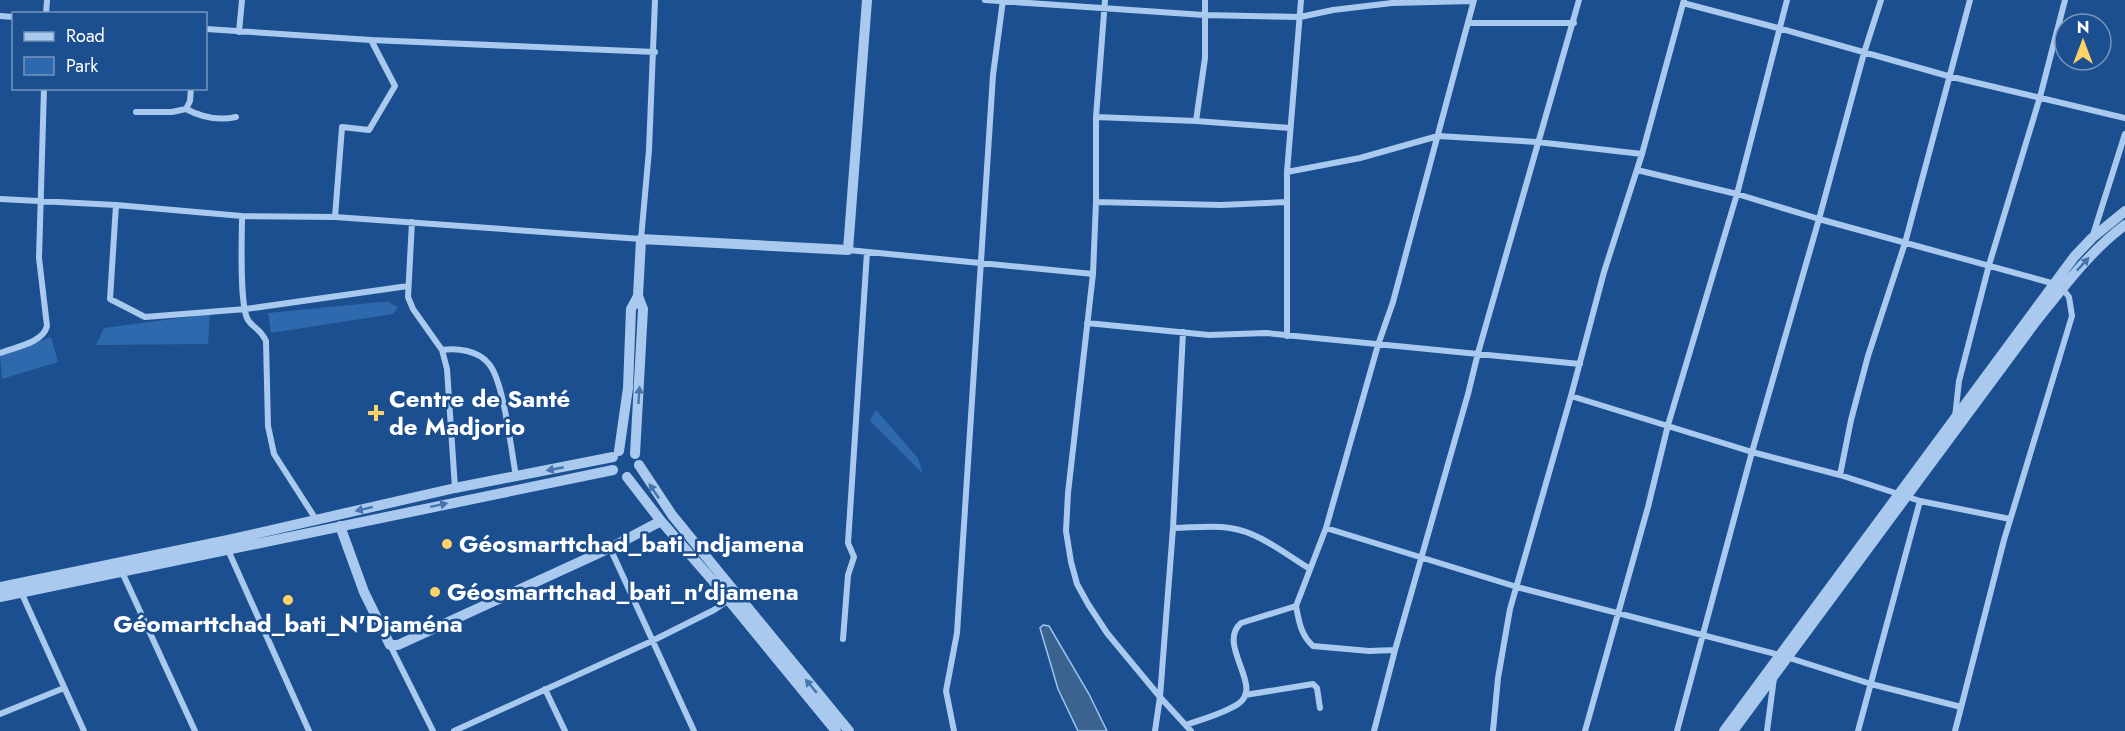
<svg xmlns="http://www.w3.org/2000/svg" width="2125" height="731" viewBox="0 0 2125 731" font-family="Jost,sans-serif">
	<rect width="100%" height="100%" fill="#1b4f8f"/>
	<path fill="#2e69ad" d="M381 302H388L398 307 393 314 271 333 268 313Z
		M210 314 208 344 96 345 104 328Z
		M51 337 58 362 2 379 0 356Z
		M876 410 918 458 923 474 870 421Z"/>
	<path fill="#3c6290" stroke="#9cc4f0" stroke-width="1.5" d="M1043 625 1049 626 1089 694 1107 731H1078L1058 689 1040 628Z"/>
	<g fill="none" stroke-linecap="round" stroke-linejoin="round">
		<path stroke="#a9c9ee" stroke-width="6" d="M985 0 1204 15 1300 17 1333 10 1392 3 1473 1
			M1105 0 1096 117V202L1093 274 1068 493 1066 531 1071 562 1077 584 1088 604 1107 633 1160 697 1191 731
			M1683 3 1778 28 1948 76 2125 118
			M46 14 47 0
			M0 16 14 17
			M1469 23H1574
			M206 29 371 40 655 52
			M239 32 242 0
			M186 109C203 118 218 121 236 117
			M136 112H172L186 109 190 101 191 88
			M1096 117 1196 121 1205 58V0
			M1196 121 1290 128
			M1637 170 1737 194 1819 219 2055 284 2062 288 2069 297 2072 316 2004 540 1955 731
			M1287 172 1301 0
			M0 199 116 205 242 216 335 217 641 239 649 150 655 0
			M1096 202 1221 205 1286 202
			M116 205 110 299 145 317 246 309 408 286
			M242 216C242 236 239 305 248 320 254 329 260 328 266 341L268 426 274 454 317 521
			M335 217 342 127 369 130 395 86 371 40
			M412 222 408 297 413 309 442 350 447 369 455 488
			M2093 235 2125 134
			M848 250 1093 274
			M1087 323 1209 335 1266 333 1580 364
			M1287 336V172L1360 158 1438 136 1537 142 1642 154
			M442 350C457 348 478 350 489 364 504 382 511 450 516 476
			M0 353C15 347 43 343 47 326L39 258 44 88
			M1571 396 1752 452 1840 475 1920 501 2010 519
			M1955 417 1959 381 1989 265 2040 97 2065 0
			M1840 475 1851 420 1868 356 1905 243 1970 0
			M1173 528C1191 528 1212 525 1230 528 1259 532 1285 554 1310 569
			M1326 528 1517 587 1780 655 1871 684 1961 707
			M610 548 694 731
			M228 550 309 731
			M122 572 195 731
			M21 592 84 731
			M1296 606C1299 622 1301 635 1313 646L1369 651 1395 650
			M843 639 848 575 854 557 848 543 867 252
			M390 645 433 731
			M545 689 565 731
			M1245 695 1313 684 1317 688 1320 708
			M0 714 64 688
			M1186 725C1202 719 1223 714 1238 704 1265 687 1216 645 1241 623L1296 606 1326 528 1378 345 1393 302 1474 0
			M454 731 652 641 714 610 729 600
			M954 731 946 691 957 633 993 75 1003 0
			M1155 731 1160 697 1173 528 1183 332
			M1374 731 1395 650 1468 394 1478 353 1579 0
			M1493 731 1498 678 1510 609 1571 396 1604 272 1642 154 1684 0
			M1585 731 1648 507 1668 425 1737 194 1787 0
			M1677 731 1752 452 1819 219 1864 53 1881 0
			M1767 731 1774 678
			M1858 731 1920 501"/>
		<path stroke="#a9c9ee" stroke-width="10" d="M619 451 628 388 631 309 638 296
			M635 454 643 309 638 296 641 239 848 250 867 0
			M639 465 672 515 849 731
			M627 477 661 521 713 581 836 731
			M340 526 364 592 390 645H398L610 548 661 521
			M0 587 228 540 455 488 613 457
			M0 597 613 470
			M1724 731 2074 257 2092 238 2125 211
			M1733 731 2034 324C2062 289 2089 252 2125 225"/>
	</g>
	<defs><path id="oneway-solid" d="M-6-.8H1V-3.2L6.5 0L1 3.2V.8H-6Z" transform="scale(1.5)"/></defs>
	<g fill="#4674ac">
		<use href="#oneway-solid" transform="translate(2083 264) rotate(-47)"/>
		<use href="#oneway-solid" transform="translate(639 395) rotate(-86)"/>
		<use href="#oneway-solid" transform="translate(555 469) rotate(169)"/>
		<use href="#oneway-solid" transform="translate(654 491) rotate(-124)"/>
		<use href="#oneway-solid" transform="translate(439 505) rotate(-12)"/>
		<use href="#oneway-solid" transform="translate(364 509) rotate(167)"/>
		<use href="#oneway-solid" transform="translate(811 686) rotate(-130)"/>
	</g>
	<g fill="#ffd166" stroke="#1b4f8f" stroke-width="2">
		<path d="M373 404h6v6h6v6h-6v6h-6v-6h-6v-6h6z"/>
		<circle cx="447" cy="544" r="6"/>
		<circle cx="435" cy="592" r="6"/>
		<circle cx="288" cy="600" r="6"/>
	</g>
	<g text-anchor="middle" stroke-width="5" stroke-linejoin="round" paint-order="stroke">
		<g font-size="24" font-weight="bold" fill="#fff" stroke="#1b4f8f" text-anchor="start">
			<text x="389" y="407">Centre de Santé<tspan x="389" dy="28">de Madjorio</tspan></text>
			<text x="459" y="552">Géosmarttchad_bati_ndjamena</text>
			<text x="447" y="600">Géosmarttchad_bati_n'djamena</text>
			<text x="288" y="632" text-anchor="middle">Géomarttchad_bati_N'Djaména</text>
		</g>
	</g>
	<rect x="12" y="12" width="195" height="78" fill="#1b4f8f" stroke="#7695bc" stroke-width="1.5"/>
	<rect x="24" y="32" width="30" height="9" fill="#a9c9ee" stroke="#7695bc" stroke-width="1.5"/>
	<text x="66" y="42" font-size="18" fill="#ffffff">Road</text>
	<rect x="24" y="57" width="30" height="18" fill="#2e69ad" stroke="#7695bc" stroke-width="1.5"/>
	<text x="66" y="72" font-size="18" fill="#ffffff">Park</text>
	<g transform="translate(2083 42)"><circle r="28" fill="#1b4f8f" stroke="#7695bc" stroke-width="1.5"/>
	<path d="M0-4.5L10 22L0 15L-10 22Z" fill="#ffd166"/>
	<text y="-9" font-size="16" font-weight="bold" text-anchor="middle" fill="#ffffff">N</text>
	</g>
</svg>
